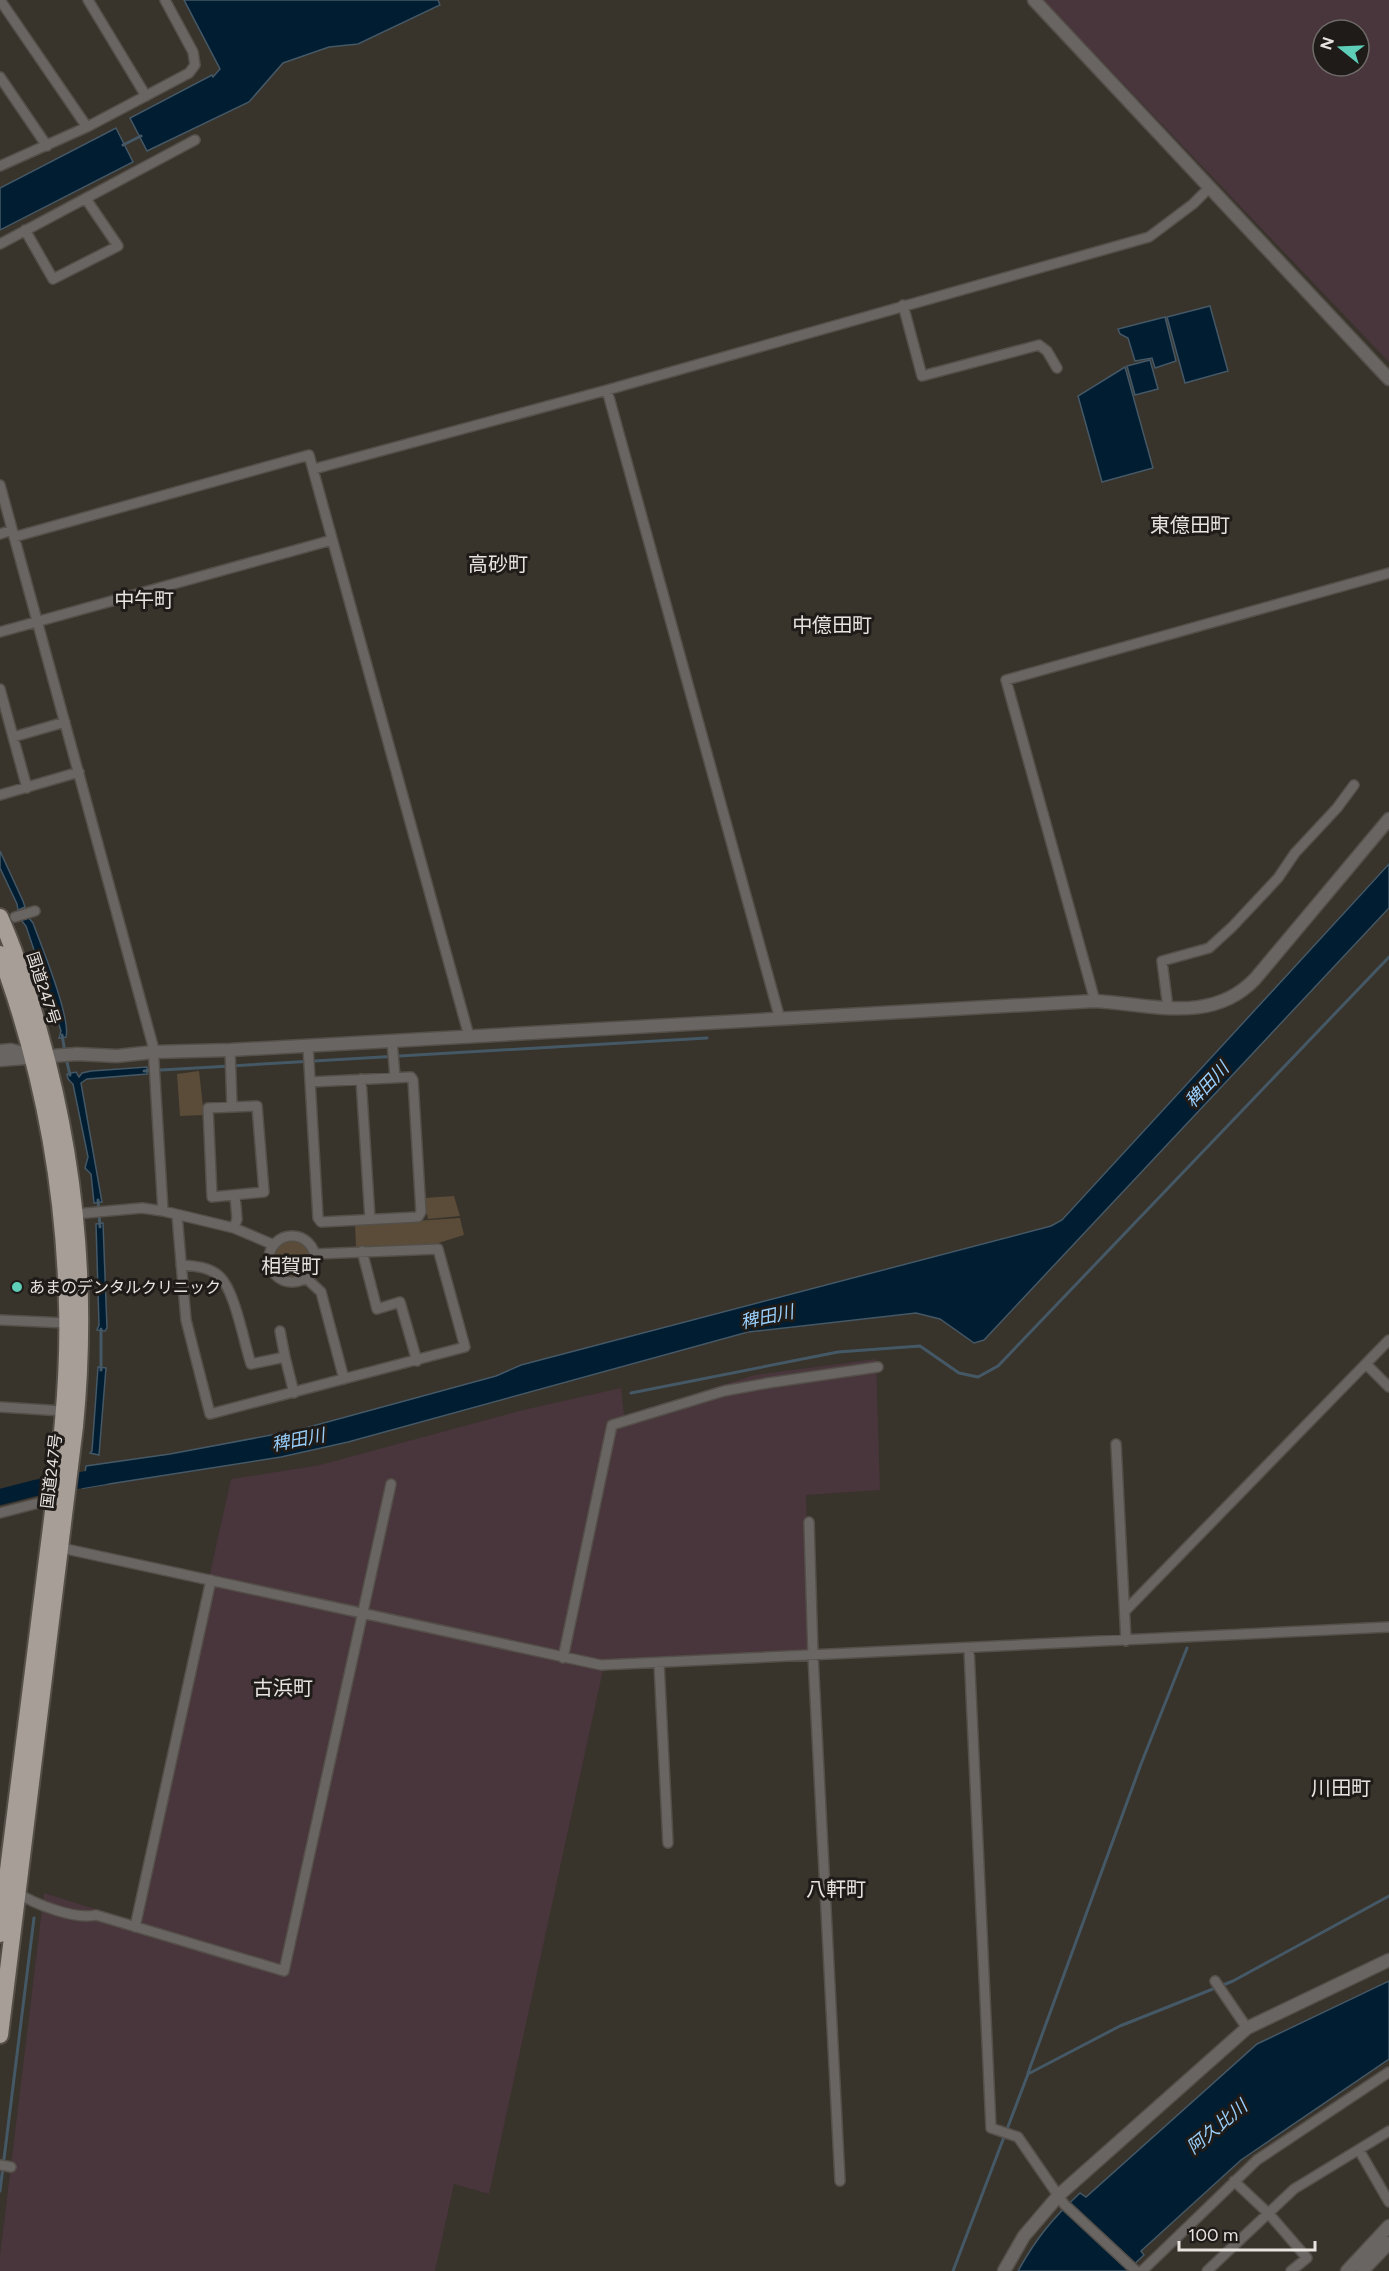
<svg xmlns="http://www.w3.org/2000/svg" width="1389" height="2271" viewBox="0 0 1389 2271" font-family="Figtree,'Noto Sans JP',sans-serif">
	<rect width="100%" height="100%" fill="#38332b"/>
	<path fill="#49353c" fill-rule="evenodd" d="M1043 0H1389V362ZM1323 30H1359V66H1323Z
		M876 1359 880 1490 806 1495 811 1661 603 1670 489 2194 454 2184 435 2271H0V2256L44 1893 133 1921 231 1479 320 1465 523 1410 621 1388 624 1415 755 1375Z"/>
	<path fill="#5a4c38" d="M199 1071 204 1115 180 1116 177 1074Z
		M454 1196 460 1216 428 1219 424 1198Z
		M460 1218 464 1235 435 1244 356 1247 355 1225Z
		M271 1259a20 20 0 1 1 40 0a20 20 0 1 1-40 0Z"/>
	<path fill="#001d32" stroke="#455866" stroke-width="1.5" d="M184 0H438L440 5 358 44 329 47 283 63 249 102 147 151 130 118 212 75 213 77 220 69Z
		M116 128 133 162 0 230V188Z
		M1210 306 1228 371 1185 383 1167 317Z
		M1165 317 1176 361 1155 368 1152 358 1135 361 1128 338 1120 334 1118 329Z
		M1150 360 1158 389 1135 395 1127 366Z
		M1125 367 1153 468 1102 482 1078 396Z
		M0 851 23 901 25 907 18 910 17 904 0 868Z
		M1389 864V908L984 1340 974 1343 940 1319 916 1313 748 1332 348 1442 281 1457 83 1488 86 1466 170 1454 298 1430 496 1376 521 1365 1051 1226 1062 1220Z
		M28 917 33 923C41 945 71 1018 66 1037L59 1038 61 1031 26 926 21 920Z
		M147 1067V1074L87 1079 81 1083 102 1202 94 1203 91 1174 85 1168 88 1157 73 1084 68 1079 67 1074 76 1072 79 1077 82 1073 91 1071Z
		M103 1223 107 1328 105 1331 97 1330 99 1325 96 1224Z
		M98 1367 106 1368 99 1455 90 1453 92 1451Z
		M1389 1981V2059L1241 2160 1141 2251 1144 2255 1127 2271H1018C1037 2237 1052 2219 1080 2193L1086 2197 1257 2044Z"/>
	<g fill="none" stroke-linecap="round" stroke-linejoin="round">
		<path stroke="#455866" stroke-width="3" d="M123 145 141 136
			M62 1035 65 1052
			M66 1058 70 1075
			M144 1071 707 1038
			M98 1200 100 1227
			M101 1329V1370
			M631 1393 838 1352 920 1346 959 1373 978 1377 998 1366 1389 957
			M1028 2073 1141 1764 1187 1648
			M0 2191 34 1918
			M953 2271 1028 2074 1120 2026 1233 1981 1389 1896"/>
		<path stroke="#001d32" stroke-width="16" d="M0 1497 35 1488 105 1476"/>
		<defs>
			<path id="minor" d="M0 0 87 127
				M88 0 146 96
				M0 77 47 146
				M0 166 87 127 189 73 195 65 193 52 165 0
				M25 230 53 279 118 246 86 199
				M0 244 195 140
				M903 305 922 376 1039 345 1047 351 1057 368
				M607 390 780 1019
				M314 469 607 390 1149 237 1193 204 1210 187
				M0 485 153 1046 163 1211
				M0 534 12 530
				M14 537 309 455 469 1036
				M0 632 332 540
				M0 689 27 788
				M13 737 65 722
				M0 795 79 772
				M15 917 35 911
				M1095 1001 1006 680 1389 573
				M1168 1008 1162 961 1209 948 1232 927 1278 878 1295 853 1337 808 1354 785
				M392 1041 395 1077
				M308 1046 318 1218 321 1222 418 1217 421 1212 413 1080 411 1077 310 1082
				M230 1050 232 1107
				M361 1079 370 1219
				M257 1106 264 1192 212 1197 208 1108Z
				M75 1214 142 1208 163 1211 234 1228 274 1245
				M177 1215 186 1320 210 1414 465 1347 438 1249 315 1254
				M234 1228 237 1219 235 1195
				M269 1259a23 23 0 1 1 46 0a23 23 0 1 1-46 0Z
				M362 1251 377 1309 400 1302 417 1361
				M181 1265C195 1266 210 1267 220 1277 235 1291 244 1343 251 1364L285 1357 294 1393
				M306 1278 321 1292 344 1379
				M0 1320 67 1323
				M280 1331 285 1357
				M1366 1364 1389 1387
				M0 1407 63 1411
				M1116 1444 1126 1641
				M0 1513 54 1499
				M809 1522 813 1656 840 2181
				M57 1547 601 1665 1389 1627
				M1125 1611 1389 1340
				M969 1649 991 2128 1018 2137 1064 2204 1136 2271
				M563 1658 612 1425 724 1391 768 1383 878 1367
				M659 1663 668 1843
				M16 1892C34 1904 75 1920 96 1915L284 1971 391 1484
				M135 1927 211 1580
				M1215 1981 1247 2028
				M1359 2150 1389 2202
				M0 2165 11 2167
				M1234 2181 1269 2214 1307 2258 1291 2271
				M1142 2271 1257 2160 1389 2072
				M1207 2271 1294 2189 1389 2131"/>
			<path id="tertiary" d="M1034 0 1389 379
				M0 1051 11 1050 26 1054
				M0 1060 77 1054 117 1056 153 1052 230 1050 1095 1001C1151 1004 1211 1025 1255 979L1389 819
				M1004 2271 1024 2236 1059 2195 1247 2028 1389 1960
				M1347 2271 1389 2226
				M1362 2271 1389 2243"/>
			<path id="trunk" d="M0 917C17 955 29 994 40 1034 76 1161 88 1294 75 1426L0 2035
				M0 954C42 1067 64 1185 67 1305 70 1398 55 1492 44 1583 29 1700 14 1817 0 1934"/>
		</defs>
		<use href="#minor" stroke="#544f48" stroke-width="12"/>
		<use href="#tertiary" stroke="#544f48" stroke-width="15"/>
		<use href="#trunk" stroke="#544f48" stroke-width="20"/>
		<use href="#minor" stroke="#696563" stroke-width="9"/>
		<use href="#tertiary" stroke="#696563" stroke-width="12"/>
		<use href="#trunk" stroke="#a89e98" stroke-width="16"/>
	</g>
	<circle fill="#5eceb8" stroke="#1e1b18" stroke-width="2" cx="17" cy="1287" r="6"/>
	<g text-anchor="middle" stroke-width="6" stroke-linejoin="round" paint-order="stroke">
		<g font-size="16" fill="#e7e3df" stroke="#1e1b18">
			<text transform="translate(44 988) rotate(72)" y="6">国道247号</text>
			<text transform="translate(51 1471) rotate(-83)" y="6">国道247号</text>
		</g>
		<g font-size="16" fill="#e7e3df" stroke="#1e1b18" text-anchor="start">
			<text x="29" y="1293">あまのデンタルクリニック</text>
		</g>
		<g font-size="18" font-style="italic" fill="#99cffc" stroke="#1e1b18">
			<text transform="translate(1207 1085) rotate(-47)" y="6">稗田川</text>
			<text transform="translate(767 1317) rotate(-12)" y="6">稗田川</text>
			<text transform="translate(298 1440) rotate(-11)" y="6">稗田川</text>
			<text transform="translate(1217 2127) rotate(-40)" y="6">阿久比川</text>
		</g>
		<g font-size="20" fill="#e7e3df" stroke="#1e1b18">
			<text x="1190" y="532">東億田町</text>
			<text x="498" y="571">高砂町</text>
			<text x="144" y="607">中午町</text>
			<text x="832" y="632">中億田町</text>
			<text x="291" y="1273">相賀町</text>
			<text x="283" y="1695">古浜町</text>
			<text x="1341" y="1795">川田町</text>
			<text x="836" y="1896">八軒町</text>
		</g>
	</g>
	<g transform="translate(1341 48) rotate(288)"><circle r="28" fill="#1e1b18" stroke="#6e6b68" stroke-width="1.5"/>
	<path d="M0-4.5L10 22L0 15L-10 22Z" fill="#5eceb8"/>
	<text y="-9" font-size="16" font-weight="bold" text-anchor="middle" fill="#e7e3df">N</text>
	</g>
	<path d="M1179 2241v9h136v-9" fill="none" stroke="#e7e3df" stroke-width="3"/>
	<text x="1188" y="2241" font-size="18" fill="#e7e3df" stroke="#1e1b18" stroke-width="4.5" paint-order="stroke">100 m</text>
</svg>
